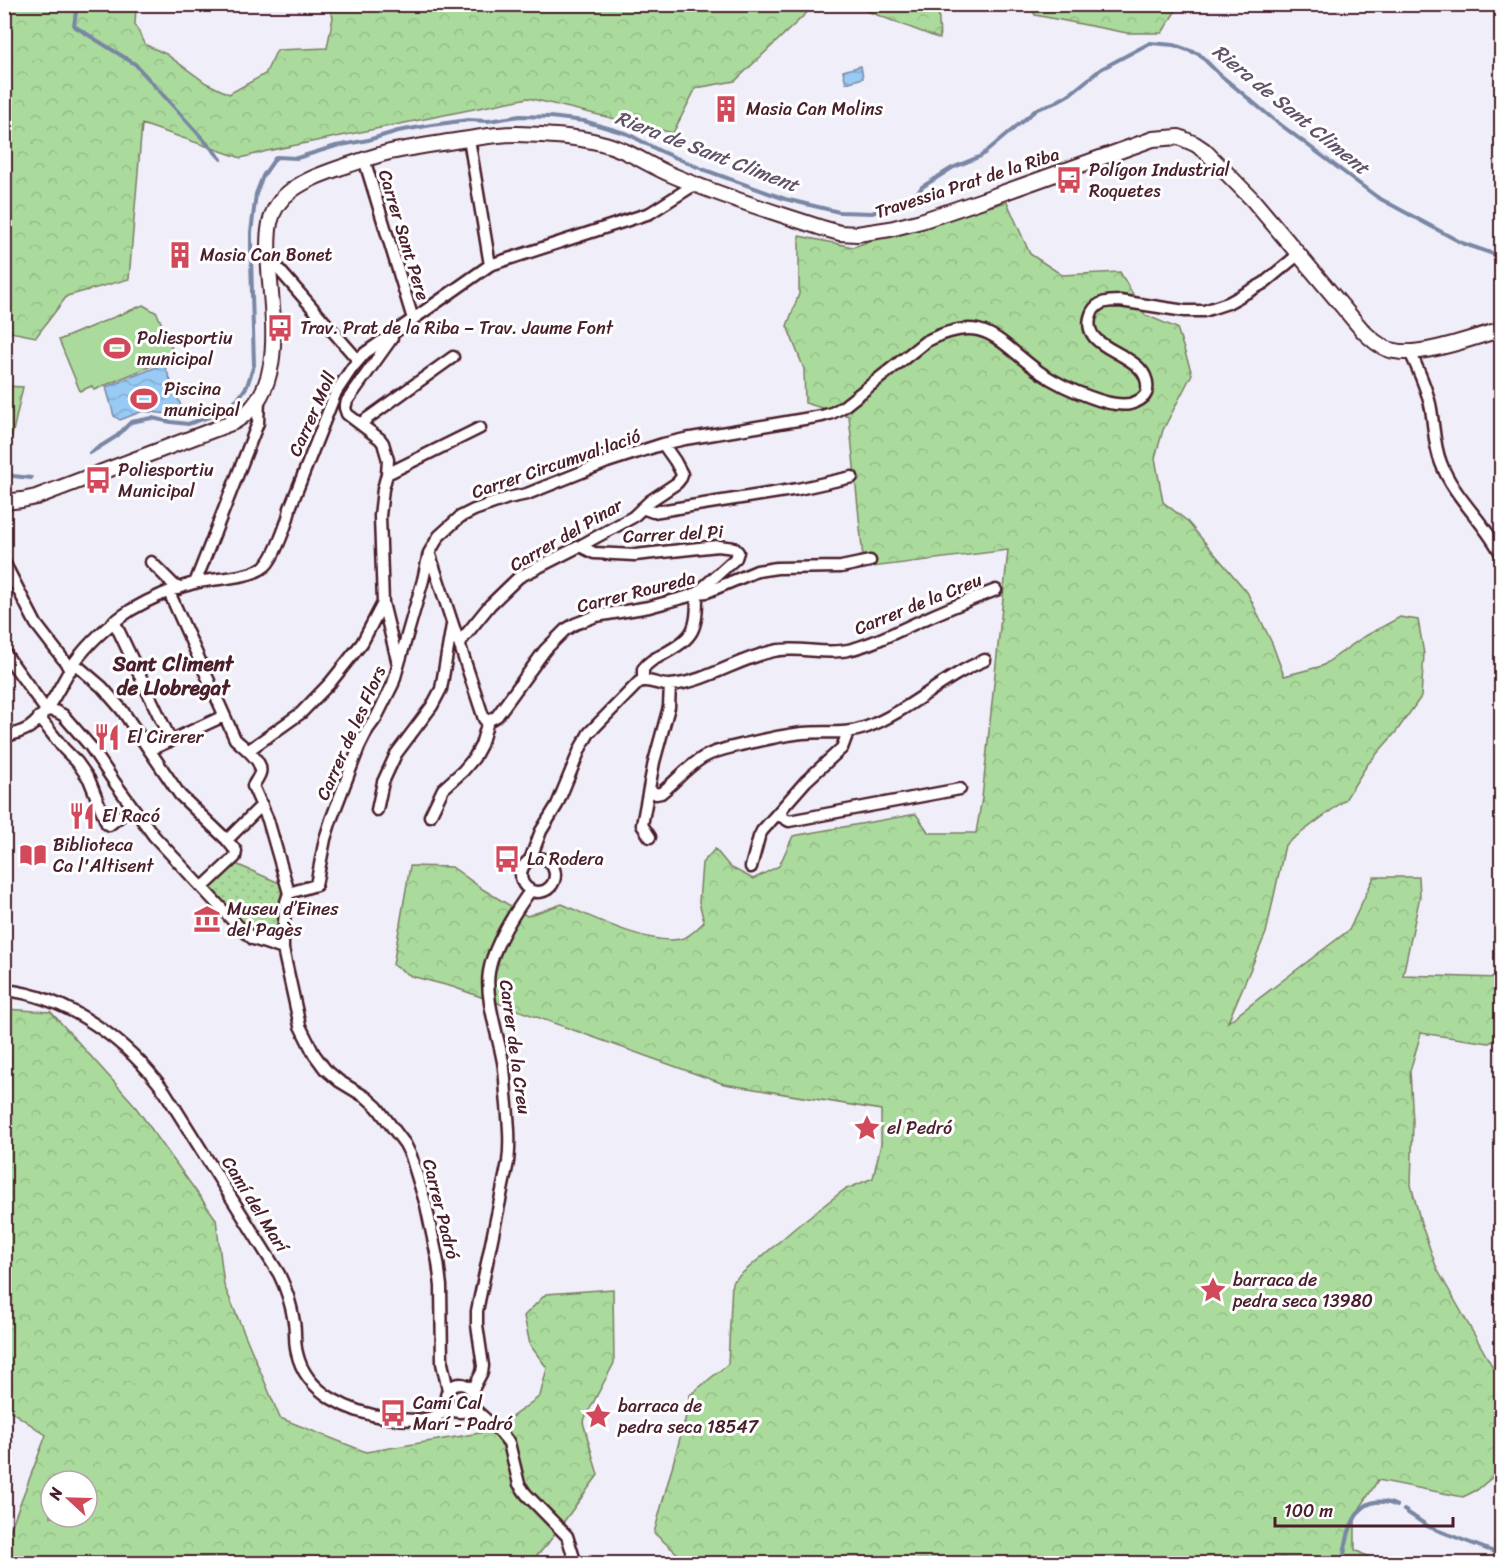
<svg xmlns="http://www.w3.org/2000/svg" width="1506" height="1568" viewBox="0 0 1506 1568" font-family="Sriracha,sans-serif">
	<defs>
		<pattern id="forest-crowns" width="20" height="18" patternUnits="userSpaceOnUse" patternTransform="scale(1.5)"><rect width="20" height="18" fill="#aadb9c"/><path d="M2 6a3 3 0 1 1 6 0M12 15a3 3 0 1 1 6 0" fill="none" stroke="#94bc87"/></pattern>
		<pattern id="park-dots" width="8" height="8" patternUnits="userSpaceOnUse" patternTransform="scale(1.5)"><rect width="8" height="8" fill="#aadb9c"/><path d="M2 2h.1M6 6h.1" fill="none" stroke="#94bc87" stroke-width="1.8" stroke-linecap="round"/></pattern>
		<pattern id="water-waves" width="16" height="10" patternUnits="userSpaceOnUse" patternTransform="scale(1.5)"><rect width="16" height="10" fill="#98caf5"/><path d="M0 5q4-4 8 0t8 0" fill="none" stroke="#84add2"/></pattern>
	</defs>
	<rect width="100%" height="100%" fill="#f0eff9"/>
	<filter id="ink" filterUnits="userSpaceOnUse"><feTurbulence type="fractalNoise" baseFrequency=".0167" numOctaves="2"/><feDisplacementMap in="SourceGraphic" scale="12" xChannelSelector="R" yChannelSelector="G"/><feConvolveMatrix kernelMatrix="1 2 1 2 8 2 1 2 1" color-interpolation-filters="sRGB"/></filter>
	<g filter="url(#ink)">
		<path fill="url(#forest-crowns)" stroke="#7a7d64" stroke-width="1.5" fill-rule="evenodd" d="M1177 4 1178 7 1162 33H1127L1035 15 1030 5Z
			M4 5H136L135 25 146 45 166 54 206 83 229 94 265 74 277 50 327 48 333 17 328 5H815L735 81 696 88 673 133 528 98 267 151 241 158 142 124 129 279 67 296 36 337 5 331Z
			M851 5H938L940 39Z
			M1007 202 1030 254 1062 275 1120 272 1145 315 1177 328 1192 374 1163 430 1155 458 1163 502 1186 520 1247 592 1272 643 1284 676 1322 666 1362 638 1400 617 1418 620 1424 654 1421 697 1396 732 1367 765 1345 800 1285 845 1266 933 1228 1022 1349 930 1374 877H1419L1420 896 1403 975 1499 978 1501 976V1037L1489 1043 1421 1033 1410 1071 1413 1122 1411 1185 1421 1223 1437 1269 1500 1380 1502 1389 1501 1470 1477 1490 1463 1497 1378 1480 1355 1516V1550L1380 1563 768 1564 734 1561 722 1563H688L654 1533 685 1420 690 1395 728 1364 732 1282 801 1223 844 1190 873 1178 881 1144V1110L724 1084 453 987 411 976 393 965 410 866 452 867 484 890 527 916 562 904C589 916 658 950 686 937 692 934 699 927 704 922L699 902 702 863 715 849 730 867 753 879 779 866 793 836 916 814 929 833H976L982 798 1008 550 864 568 849 416 805 403 804 369 787 326 799 294V236L853 247 891 234Z
			M5 386 23 387 12 436H5Z
			M5 1009 51 1012 132 1102 216 1219 224 1285 280 1418 366 1452 480 1433 506 1421 540 1396 547 1368 530 1345 524 1316 546 1294 613 1289 614 1363 583 1422 598 1475 546 1546 529 1563 5 1564 4 1546 46 1435 5 1407ZM51 1481H87V1517H51Z"/>
		<path fill="url(#park-dots)" stroke="#7a7d64" stroke-width="1.5" d="M236 864 277 882H281L282 888 277 930 270 939 263 938 256 935 211 888V884Z"/>
		<path fill="#aadb9c" stroke="#7a7d64" stroke-width="1.5" d="M143 305 157 313 175 356 94 390 92 386 80 391 59 340Z"/>
		<path fill="url(#water-waves)" stroke="#7986a4" stroke-width="1.5" d="M861 66 863 78 846 83 843 71Z
			M164 364 185 416 143 411 120 420 114 416 106 387Z"/>
		<g fill="none" stroke-linecap="round" stroke-linejoin="round">
			<path stroke="#7986a4" stroke-width="4" d="M77 4 74 26 135 64 221 159
				M90 453 117 436 131 422 152 418 171 422 188 424 220 413 238 399 247 386 254 365 251 258V232L256 194 263 176 276 157 297 158 336 146 368 140 398 131 432 125 468 120 488 121 520 116 550 117 584 121 628 134 658 150 702 169 785 199 839 212 872 213 913 199 922 187 952 168 981 156 1037 109 1054 103 1070 94 1101 69 1150 43 1174 45 1199 54 1218 73 1273 119 1377 197 1462 243 1502 257
				M4 469 13 476 31 478
				M1404 1510 1429 1527 1502 1555
				M1343 1564C1346 1534 1356 1487 1397 1506"/>
			<defs>
				<path id="minor" d="M469 139 490 265
					M364 159 413 319
					M268 257 358 360
					M392 338 347 401 345 408 347 414 380 439 383 443 388 460 387 474 383 489 380 516 383 603 398 664
					M1410 352C1418 369 1428 391 1431 409 1434 427 1434 446 1441 463 1454 498 1486 523 1502 556
					M361 423 453 357
					M387 474 480 428
					M642 508 653 512 798 489 852 477
					M580 546 594 553 635 555 718 546 734 548 738 552 736 558 697 593C697 630 695 637 662 655 654 659 648 662 643 669V680
					M430 555 484 719 488 721 497 716 545 650 565 630 575 624 596 616 649 607 686 597 697 593 707 592 757 571 777 568 841 567 870 561
					M4 562 36 624 66 663 70 671
					M151 562 178 589
					M195 583 258 423 259 400
					M169 592 235 739C242 746 264 761 260 773 259 777 255 782 253 786L268 820 289 893
					M114 621 171 741
					M460 642 490 605 519 577 580 546 633 517 650 501 677 483 681 478 682 474 675 461 663 444
					M4 652 46 710
					M74 663 102 687 122 710 180 795 227 840 236 851 235 857 203 887
					M46 710 55 711 63 715 90 746 115 783 154 836 235 923 253 939 283 949
					M39 717 64 749 77 762 89 779 107 824 109 825 132 807
					M4 737C13 734 23 732 30 727 49 713 61 683 74 663 90 641 108 625 131 610 150 599 172 589 194 583 213 578 250 579 265 566 274 559 289 519 290 508L336 392 352 368 365 353 490 265 650 213 694 185
					M150 750 224 716
					M249 750 301 713 330 683 362 643 383 603
					M649 789 656 794 661 793C675 782 686 768 702 758 713 751 728 748 741 745 762 740 782 735 803 733 825 731 846 735 867 727 909 711 943 677 985 660
					M377 810 383 782 396 754 432 706 441 689 452 625
					M781 810 782 817 789 821 960 789
					M430 816 443 789 463 771 474 758 481 745 488 721
					M650 837 642 825 654 762 669 707 670 685
					M227 840 262 805
					M521 875a17 17 0 1 1 34 0a17 17 0 1 1-34 0Z
					M530 860 541 831 557 805 581 747 589 733 639 682C649 678 659 686 670 685 707 682 739 658 774 651 799 646 823 655 848 650 871 645 894 633 916 623 942 611 969 600 996 590
					M751 867 759 837 762 831 806 781 842 748 848 732
					M289 893 316 885 325 839 331 820 359 747 368 729 376 718 393 684 423 580 429 553 439 536 460 517 474 510 508 498 527 494 607 462 663 444 685 439 822 416 832 413 843 407 925 342C986 311 996 341 1041 373 1056 383 1073 391 1090 397 1103 402 1117 406 1130 404 1137 402 1146 398 1147 390 1151 361 1109 354 1095 338 1088 330 1088 321 1092 312 1098 301 1109 301 1120 301L1185 311H1204L1228 303 1264 283 1299 254
					M289 893 286 902 283 934V949L300 1026 314 1054 325 1069 339 1081 367 1098 377 1107 405 1144 411 1156 426 1205 438 1262 441 1286 442 1363 448 1390
					M4 990C68 996 129 1042 165 1092L279 1274C287 1290 291 1303 294 1322 296 1332 294 1343 297 1353 306 1394 351 1413 389 1418 409 1421 434 1422 450 1408
					M446 1398a14 14 0 1 1 28 0a14 14 0 1 1-28 0Z
					M472 1391 482 1372 483 1366 477 1325V1311L508 1162C511 1139 508 1117 506 1094 505 1082 505 1069 502 1057 497 1032 485 997 489 972 493 946 515 912 530 891
					M471 1406 501 1433 509 1443 519 1484 526 1494 567 1536 576 1564"/>
				<path id="tertiary" d="M4 502 22 500 36 497 234 422C287 393 272 318 269 268 268 253 267 238 270 223 273 209 281 198 292 190 307 179 325 173 342 167 358 162 373 156 390 152 409 148 429 145 448 142 470 139 494 134 516 134 544 135 574 136 601 143 627 149 648 165 672 175 720 196 771 211 822 228L840 233 857 234 890 229 921 221 980 201 1153 139 1179 137 1195 144 1204 150 1252 199 1363 331C1372 340 1382 349 1395 351 1420 357 1476 337 1502 329"/>
			</defs>
			<use href="#minor" stroke="#4a1f2b" stroke-width="15"/>
			<use href="#tertiary" stroke="#4a1f2b" stroke-width="18"/>
			<use href="#minor" stroke="#fff" stroke-width="10"/>
			<use href="#tertiary" stroke="#fff" stroke-width="14"/>
		</g>
	</g>
	<defs>
		<symbol id="building-bare" viewBox="-9 -9 18 18"><path d="M-4-6H4V6H1V3H-1V6H-4ZM-2.5-4.3h1.7v1.8h-1.7ZM.8-4.3h1.7v1.8H.8ZM-2.5-1h1.7V.8h-1.7ZM.8-1h1.7V.8H.8Z" fill="#d1495b" stroke="#fff" stroke-width="2.5" paint-order="stroke"/></symbol>
		<symbol id="bus-bare" viewBox="-9 -9 18 18"><path d="M-5-6H5V4H4V6H2V4H-2V6H-4V4H-5ZM-3.5-4V0h7V-4ZM-3.5 1.2v1.5H-2V1.2ZM2 1.2v1.5H3.5V1.2Z" fill="#d1495b" stroke="#fff" stroke-width="2.5" paint-order="stroke"/></symbol>
		<symbol id="stadium-bare" viewBox="-9 -9 18 18"><path d="M0-5a6.5 5 0 1 0 0 10a6.5 5 0 1 0 0-10ZM-3.5-1.8h7v3.6h-7Z" fill="#d1495b" stroke="#fff" stroke-width="2.5" paint-order="stroke"/></symbol>
		<symbol id="restaurant-bare" viewBox="-9 -9 18 18"><path d="M-5-6h1v4h1v-4h1v4h1v-4h1v5L-1.5 .5V6h-2V.5L-5-1ZM5-6V6H3V1.5H1.5Q1.5-4 5-6Z" fill="#d1495b" stroke="#fff" stroke-width="2.5" paint-order="stroke"/></symbol>
		<symbol id="library-bare" viewBox="-9 -9 18 18"><path d="M-6-4Q-3-5.5-.7-3.5V5Q-3 3-6 4ZM6-4Q3-5.5 .7-3.5V5Q3 3 6 4Z" fill="#d1495b" stroke="#fff" stroke-width="2.5" paint-order="stroke"/></symbol>
		<symbol id="museum-bare" viewBox="-9 -9 18 18"><path d="M0-6L6-3V-2H-6V-3ZM-5-1h2V3h-2ZM-1-1h2V3h-2ZM3-1h2V3H3ZM-6 4H6V6H-6Z" fill="#d1495b" stroke="#fff" stroke-width="2.5" paint-order="stroke"/></symbol>
		<symbol id="sight-bare" viewBox="-9 -9 18 18"><path d="M0-6L1.8-2.2L6-1.7L2.9 1.2L3.7 5.4L0 3.3L-3.7 5.4L-2.9 1.2L-6-1.7L-1.8-2.2Z" fill="#d1495b" stroke="#fff" stroke-width="2.5" paint-order="stroke"/></symbol>
	</defs>
	<g fill-rule="evenodd">
		<use href="#building-bare" x="707" y="90" width="38" height="38"/>
		<use href="#bus-bare" x="1050" y="161" width="38" height="38"/>
		<use href="#building-bare" x="161" y="236" width="38" height="38"/>
		<use href="#bus-bare" x="261" y="309" width="38" height="38"/>
		<use href="#stadium-bare" x="98" y="329" width="38" height="38"/>
		<use href="#stadium-bare" x="125" y="380" width="38" height="38"/>
		<use href="#bus-bare" x="79" y="461" width="38" height="38"/>
		<use href="#restaurant-bare" x="88" y="718" width="38" height="38"/>
		<use href="#restaurant-bare" x="63" y="797" width="38" height="38"/>
		<use href="#library-bare" x="14" y="836" width="38" height="38"/>
		<use href="#bus-bare" x="488" y="840" width="38" height="38"/>
		<use href="#museum-bare" x="188" y="900" width="38" height="38"/>
		<use href="#sight-bare" x="848" y="1109" width="38" height="38"/>
		<use href="#sight-bare" x="1194" y="1271" width="38" height="38"/>
		<use href="#bus-bare" x="374" y="1394" width="38" height="38"/>
		<use href="#sight-bare" x="579" y="1397" width="38" height="38"/>
	</g>
	<g text-anchor="middle" stroke-width="6" stroke-linejoin="round" paint-order="stroke">
		<g font-size="18" fill="#4a1f2b" stroke="#fff" text-anchor="start">
			<text x="746" y="115">Masia Can Molins</text>
			<text x="1089" y="176">Polígon Industrial<tspan x="1089" dy="21">Roquetes</tspan></text>
			<text x="200" y="261">Masia Can Bonet</text>
			<text x="300" y="334">Trav. Prat de la Riba – Trav. Jaume Font</text>
			<text x="137" y="344">Poliesportiu<tspan x="137" dy="21">municipal</tspan></text>
			<text x="164" y="395">Piscina<tspan x="164" dy="21">municipal</tspan></text>
			<text x="118" y="476">Poliesportiu<tspan x="118" dy="21">Municipal</tspan></text>
			<text x="127" y="743">El Cirerer</text>
			<text x="102" y="822">El Racó</text>
			<text x="53" y="851">Biblioteca<tspan x="53" dy="21">Ca l'Altisent</tspan></text>
			<text x="527" y="865">La Rodera</text>
			<text x="227" y="915">Museu d’Eines<tspan x="227" dy="21">del Pagès</tspan></text>
			<text x="887" y="1134">el Pedró</text>
			<text x="1233" y="1286">barraca de<tspan x="1233" dy="21">pedra seca 13980</tspan></text>
			<text x="413" y="1409">Camí Cal<tspan x="413" dy="21">Marí - Padró</tspan></text>
			<text x="618" y="1412">barraca de<tspan x="618" dy="21">pedra seca 18547</tspan></text>
		</g>
		<g font-size="18" fill="#4a1f2b" stroke="#fff">
			<text transform="translate(967 183) rotate(-18)" y="6">Travessia Prat de la Riba</text>
			<text transform="translate(404 235) rotate(73)" y="6">Carrer Sant Pere</text>
			<text transform="translate(312 414) rotate(-66)" y="6">Carrer Moll</text>
			<text transform="translate(556 464) rotate(-19)" y="6">Carrer Circumval·lació</text>
			<text transform="translate(673 534) rotate(-3)" y="6">Carrer del Pi</text>
			<text transform="translate(566 535) rotate(-30)" y="6">Carrer del Pinar</text>
			<text transform="translate(636 592) rotate(-14)" y="6">Carrer Roureda</text>
			<text transform="translate(918 604) rotate(-22)" y="6">Carrer de la Creu</text>
			<text transform="translate(351 733) rotate(-66)" y="6">Carrer de les Flors</text>
			<text transform="translate(515 1047) rotate(82)" y="6">Carrer de la Creu</text>
			<text transform="translate(255 1204) rotate(58)" y="6">Camí del Marí</text>
			<text transform="translate(441 1209) rotate(76)" y="6">Carrer Padró</text>
		</g>
		<g font-size="20" font-style="italic" fill="#615268" stroke="#fff">
			<text transform="translate(1291 109) rotate(39)" y="7">Riera de Sant Climent</text>
			<text transform="translate(707 151) rotate(21)" y="7">Riera de Sant Climent</text>
		</g>
		<g font-size="21" font-weight="bold" fill="#4a1f2b" stroke="#fff">
			<text x="173" y="671">Sant Climent<tspan x="173" dy="24">de Llobregat</tspan></text>
		</g>
	</g>
	<rect width="1506" height="1568" fill="none" stroke="#fff" stroke-width="24"/>
	<rect x="12" y="12" width="1482" height="1544" fill="none" stroke="#4a1f2b" stroke-width="2" filter="url(#ink)"/>
	<g transform="translate(69 1499) rotate(292)"><circle r="28" fill="#ffffff" stroke="#b7a5aa" stroke-width="1.5"/>
	<path d="M0-4.5L10 22L0 15L-10 22Z" fill="#d1495b"/>
	<text y="-9" font-size="16" font-weight="bold" text-anchor="middle" fill="#4a1f2b">N</text>
	</g>
	<path d="M1275 1517v9h178v-9" fill="none" stroke="#4a1f2b" stroke-width="3"/>
	<text x="1284" y="1517" font-size="18" fill="#4a1f2b" stroke="#ffffff" stroke-width="4.5" paint-order="stroke">100 m</text>
</svg>
